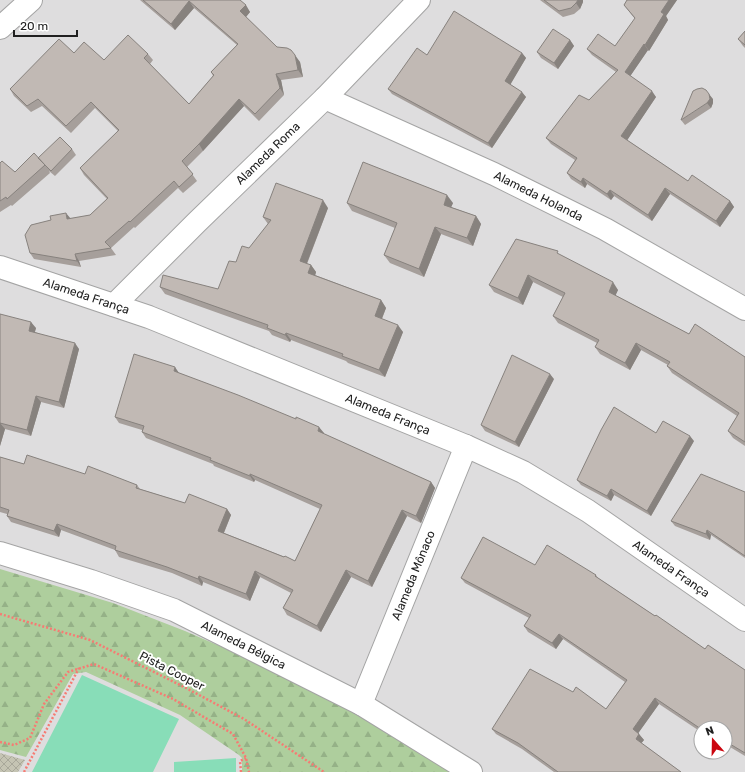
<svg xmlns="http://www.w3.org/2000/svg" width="745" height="772" viewBox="0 0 745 772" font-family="Rubik,sans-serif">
	<defs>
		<pattern id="construction-cross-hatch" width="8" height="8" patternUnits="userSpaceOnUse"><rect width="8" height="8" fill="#c5c4b3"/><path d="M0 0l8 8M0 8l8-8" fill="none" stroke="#a9a89a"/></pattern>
		<pattern id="forest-firs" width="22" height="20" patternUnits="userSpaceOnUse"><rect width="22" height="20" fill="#aece9d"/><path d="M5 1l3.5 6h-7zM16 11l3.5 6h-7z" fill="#95b187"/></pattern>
	</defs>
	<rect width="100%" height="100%" fill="#f1ede7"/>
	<path fill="#deddde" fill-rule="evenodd" d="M0 0H745V772H0ZM701 728H725V752H701Z"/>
	<path fill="url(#construction-cross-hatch)" d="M0 753 25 760 18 772H0Z"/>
	<path fill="url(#forest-firs)" d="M0 569 113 603 185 631 303 682 461 772H242V758L239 755 180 715 86 672 73 674 26 757 0 750Z"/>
	<path fill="#88ddb8" d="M82 675 179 719 153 772H32Z
		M236 758V772H174V762Z"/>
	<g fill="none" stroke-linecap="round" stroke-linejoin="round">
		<defs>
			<g id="minor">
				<path d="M0 28 31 0"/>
				<path id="s1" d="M325 98 494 174 605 229 745 309"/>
				<path id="s2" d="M0 267 149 317 466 446 523 472 588 511 745 620"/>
				<path id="s3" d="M114 305 197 222 325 98 419 0"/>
				<path id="s4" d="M0 553 91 581 174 610 361 704 471 772"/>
				<path id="s5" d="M361 704 466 446"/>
			</g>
		</defs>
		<use href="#minor" stroke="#a4a4a4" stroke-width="24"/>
		<path stroke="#f67b73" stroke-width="2.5" stroke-dasharray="2 2" stroke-linecap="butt" d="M0 614 90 640 186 688 244 719 324 772
			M0 742 14 745 30 738 44 704 68 672 94 664 173 699 233 734 246 758 249 772
			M24 772 79 668
			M241 772 240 761 246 758"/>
		<use href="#minor" stroke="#fff" stroke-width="22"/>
	</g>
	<path fill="#a69f9b" d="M140 0H240L250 12 246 17 277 47 300 62 303 77 281 80 284 95 259 121 244 106 203 151 187 167 197 181 183 193 178 188 135 228 134 227 111 248 116 255 79 261 81 267 34 259 30 253 70 219 90 215 107 199 84 175 80 168 118 131 95 108 71 133 42 106 31 112 14 96 10 89 74 53 104 60 148 54 153 60 150 64 189 104 213 76 211 72 237 45 194 8 175 30Z
		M540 0H583V2L580 9 574 14 563 17Z
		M627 0H677L666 16 668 20 649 51 648 50 630 76 656 97 627 140 688 181 730 201 734 207 720 227 670 194 652 221 614 196 611 200 587 184 585 188 571 179 567 173 575 160 551 144 546 138 589 100 616 72 592 55 587 49 615 46 635 19 624 5Z
		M745 31V48L743 46 738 39Z
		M570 40 574 46 558 69 541 58 537 52Z
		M522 53 526 58 510 84 526 97 492 148 392 94 388 89 427 55Z
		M713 99V103L711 108 685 125 681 120Z
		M72 149 76 155 55 176 49 171 50 173 12 206 11 205 0 212V163L15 172Z
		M347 203H453L451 207 476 216 481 224 473 246 441 234 424 277 390 263 384 255 395 228 352 211Z
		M328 208 307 264 311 265 316 272 315 275 381 300 386 308 382 319 403 332 385 377 348 363 346 361 291 340 290 342 272 335 269 331 165 294 160 287 218 289 268 224 263 217Z
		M560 255 618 290 615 295 689 334 745 357V446L733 438 728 431 737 416 672 373 667 366 668 365 641 350 630 370 600 354 595 347 597 343 558 323 553 316 563 297 533 282 523 305 494 292 489 285Z
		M0 314 36 328 35 332 79 349 64 408 41 402 31 436 5 429 0 446Z
		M179 373 324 433 323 434 431 482 435 488 421 523 407 516 372 587 351 577 321 632 287 615 283 608 291 593 260 577 250 601 203 582 202 586 172 573 119 557 115 550 61 530 59 537 11 522 7 516V514L0 512V457L24 464 85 474 137 485 140 489 185 503 227 509 231 515 224 533 295 561 320 509 255 480 254 482 214 466 213 464 146 438 142 432V430L119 423 115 417Z
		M554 379 519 447 485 431 481 425Z
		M694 441 651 516 614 495 611 501 581 485 577 480Z
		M745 492V558L711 535 710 540 675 526 671 521Z
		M535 565 596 575 598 578 655 616 705 649 745 670V756L725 744V728H701V732L659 704 638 733 644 740 641 743 681 772H554L522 749 496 734 492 729 606 709 625 682 563 639 556 649 528 632 524 626 529 618 465 583 461 578Z"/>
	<path fill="#87827e" d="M578 0H583V2L580 9 576 3Z
		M669 0H677L666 16 668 20 649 51 645 45 661 12Z
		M189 1 194 8 175 30 171 24Z
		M246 5 250 12 245 18 240 11Z
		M570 40 574 46 558 69 554 63Z
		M644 44 648 50 629 78 625 72Z
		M522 53 526 58 509 87 505 81Z
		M295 55 300 62 303 77 298 70Z
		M276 74 281 80 284 95 280 88Z
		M652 91 656 97 626 142 621 136Z
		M522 92 526 97 492 148 488 143Z
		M709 94 713 99V103L711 108 707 103Z
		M239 99 244 106 203 151 199 144Z
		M583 178 587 184 585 188 581 182Z
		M665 188 670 194 652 221 648 215Z
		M610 190 614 196 611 200 607 194Z
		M447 195 453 203 449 212 444 205Z
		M323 200 328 208 305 268 300 261Z
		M730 201 734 207 720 227 716 221Z
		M66 213 71 219H67Z
		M476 216 481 224 473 246 467 238Z
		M435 227 441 234 424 277 419 269Z
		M75 254 79 261 81 267 77 261Z
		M311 265 316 272 314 280 308 273Z
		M528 275 533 282 523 305 518 298Z
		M613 282 618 290 614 299 609 292Z
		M381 300 386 308 380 323 375 316Z
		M31 322 36 328 33 337 29 331Z
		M398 325 403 332 385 377 379 370Z
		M286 333 291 340 290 342 285 335Z
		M75 343 79 349 64 408 59 402Z
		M636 343 641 350 630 370 625 363Z
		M175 367 179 373 174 371Z
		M550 374 554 379 519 447 515 442Z
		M36 396 41 402 31 436 27 430Z
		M0 423 5 429 0 446Z
		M319 427 324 433 322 437 318 431Z
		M690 436 694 441 651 516 647 511Z
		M250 474 255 480 254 482 250 476Z
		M431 482 435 488 421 523 416 516Z
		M611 489 614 495 611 501 607 496Z
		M227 509 231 515 222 537 218 531Z
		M402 510 407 516 372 587 368 581Z
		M57 524 61 530 59 537 54 531Z
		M707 530 711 535 710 540 706 534Z
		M346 570 351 577 321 632 317 626Z
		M255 571 260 577 250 601 246 594Z
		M199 576 203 582 202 586 198 579Z
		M559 634 563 639 556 649 552 643Z
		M655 698 659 704 637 735 633 729Z
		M639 734 644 740 640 745 636 739Z"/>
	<path fill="#c1b9b4" stroke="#87827e" d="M143 0H240L246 5 240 11 277 47 287 48 291 50 295 55 298 70 276 74 280 88 255 114 239 99 199 144 182 161 193 174 179 187 174 181 130 222 129 221 105 242 111 248 75 254 77 261 30 253 25 235 31 225 51 220 50 216 66 213 67 219 90 215 108 198 80 168 119 130 91 102 66 126 38 99 27 106 10 89 59 39 74 53 84 42 104 60 128 35 148 54 144 58 189 104 214 75 211 72 238 44 189 1 171 24Z
		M544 0H578L576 3 571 8 559 11Z
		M627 0H669L661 12 664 14 645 45 644 44 625 72 652 91 621 136 688 181 692 175 730 201 716 221 665 188 648 215 610 190 607 194 583 178 581 182 567 173 577 158 546 138 579 95 589 100 618 70 587 49 598 34 615 46 635 18 624 5Z
		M454 11 522 53 505 81 522 92 488 143 388 89 417 48 427 55Z
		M553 29 570 40 554 63 537 52Z
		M745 31V45L738 39Z
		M702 88 706 90 709 94 710 99 707 103 681 120 693 91 697 89Z
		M60 137 72 149 51 171 38 158Z
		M34 153 45 165 7 199 6 197 0 201V163L2 161 15 172Z
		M363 162 447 195 444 205 476 216 467 238 435 227 419 269 384 255 397 223 347 203Z
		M276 183 323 200 300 261 311 265 308 273 381 300 375 316 398 325 379 370 342 356 343 354 286 333 285 335 267 328 268 325 160 287 163 275 218 289 229 261 236 262 242 246 249 248 271 220 263 217Z
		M516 239 558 251 557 253 613 282 609 292 689 334 695 324 745 357V442L728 431 739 413 667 366 670 362 636 343 625 363 595 347 599 340 553 316 565 293 528 275 518 298 489 285Z
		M0 314 31 322 29 331 75 343 59 402 36 396 27 430 0 423V424Z
		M134 354 175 367 174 371 238 395 296 419V417L319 427 318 431 431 482 416 516 402 510 368 581 346 570 317 626 283 608 293 590 255 571 246 594 199 576 198 579 167 567 115 550 116 546 57 524 54 531 7 516 9 510 0 507V457L24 464 27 455 85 474 88 466 137 485 136 488 185 503 189 494 227 509 218 531 284 557 285 556 295 561 322 505 250 474V476L210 460 211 458 142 432 144 426 115 417Z
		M512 355 550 374 515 442 481 425Z
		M614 407 656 433 663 421 690 436 647 511 611 489 607 496 577 480 601 430Z
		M701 474 745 492V556L707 530 706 534 671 521Z
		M483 537 535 565 547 545 596 575 595 576 655 616 656 615 705 649 708 645 745 670V753L725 741V728H701V729L655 698 633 729 639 734 636 739 681 772H558L518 743 492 729 530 669 573 692 576 687 606 709 627 680 559 634 552 643 524 626 531 615 461 578Z"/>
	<g text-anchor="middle" stroke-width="4" stroke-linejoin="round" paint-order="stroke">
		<g font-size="12" fill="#202020" stroke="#fff">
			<text dy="4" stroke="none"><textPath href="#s3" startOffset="216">Alameda Roma</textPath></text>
			<text dy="4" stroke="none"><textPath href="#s1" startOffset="235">Alameda Holanda</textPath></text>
			<text dy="4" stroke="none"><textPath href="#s2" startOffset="91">Alameda França</textPath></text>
			<text dy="4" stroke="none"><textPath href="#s2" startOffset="415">Alameda França</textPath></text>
			<text dy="4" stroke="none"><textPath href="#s2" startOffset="739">Alameda França</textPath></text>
			<text dy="4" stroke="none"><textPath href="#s5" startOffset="139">Alameda Mônaco</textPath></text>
			<text dy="4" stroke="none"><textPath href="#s4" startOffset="261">Alameda Bélgica</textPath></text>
			<text transform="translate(172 671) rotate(27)" y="4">Pista Cooper</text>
		</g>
	</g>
	<g transform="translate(713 740) rotate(340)"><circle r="19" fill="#ffffff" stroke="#a6a6a6"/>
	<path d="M0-3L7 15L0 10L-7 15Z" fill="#cb060f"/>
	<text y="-6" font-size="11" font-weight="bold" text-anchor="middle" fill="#202020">N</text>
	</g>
	<path d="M14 30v6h63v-6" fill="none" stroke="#202020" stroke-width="2"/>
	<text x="20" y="30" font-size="12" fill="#202020" stroke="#ffffff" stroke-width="3" paint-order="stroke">20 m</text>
</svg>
